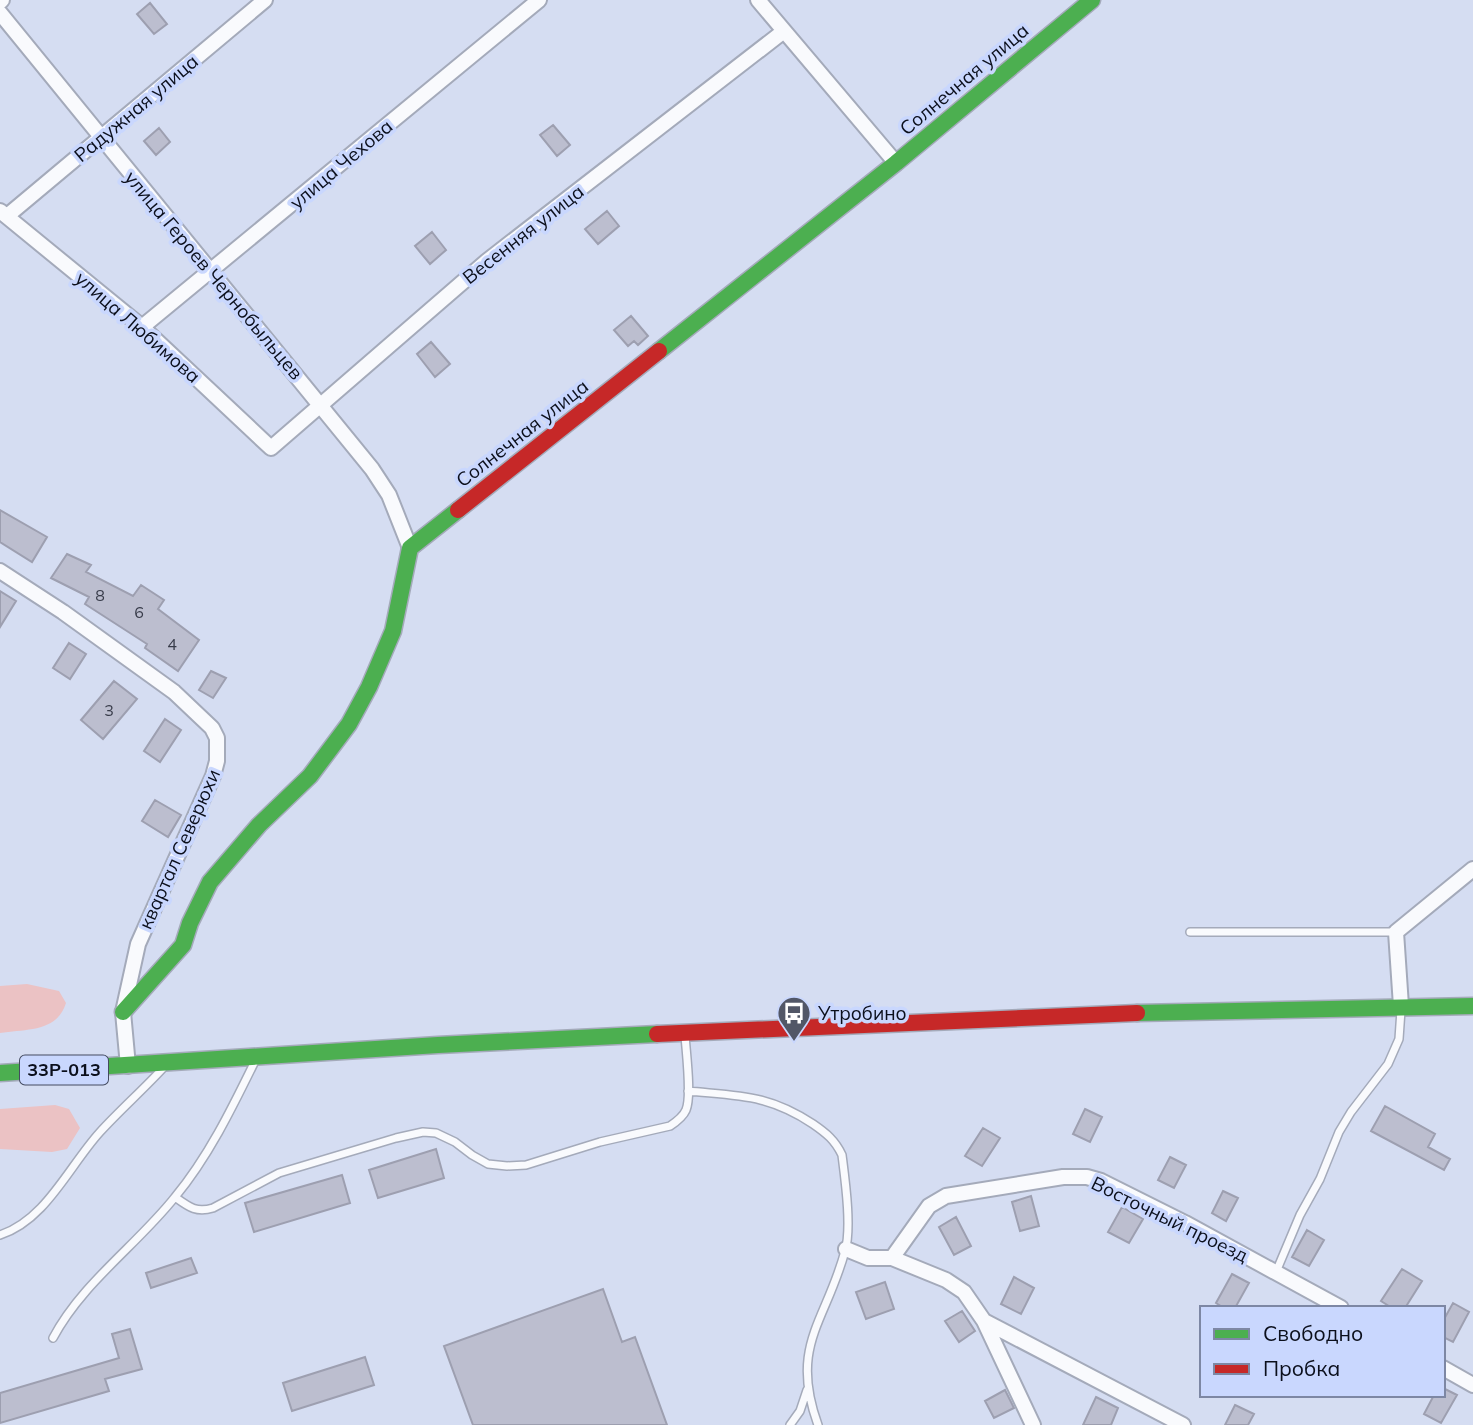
<svg xmlns="http://www.w3.org/2000/svg" width="1473" height="1425" viewBox="0 0 1473 1425" font-family="Mulish,sans-serif">
	<rect width="100%" height="100%" fill="#d5ddf2"/>
	<path fill="#ebc2c4" d="M27 984 59 991 66 1003C57 1032 27 1029 0 1033V986Z
		M55 1105 69 1109 80 1128 67 1149 52 1152 0 1149V1109Z"/>
	<path fill="#bcbecf" stroke="#9d9fb0" stroke-width="2" d="M150 3 167 24 154 34 137 14Z
		M553 125 570 145 557 156 540 135Z
		M159 128 170 142 156 155 144 141Z
		M607 211 619 226 598 244 585 229Z
		M432 232 446 250 430 264 415 246Z
		M631 316 648 336 638 345 634 341 628 346 614 330Z
		M431 342 450 364 435 377 417 354Z
		M0 510 47 537 32 562 0 542Z
		M67 554 91 565 86 572 133 596 141 585 164 600 158 609 199 640 178 671 145 648 147 644 85 604 89 597 51 578Z
		M0 591 16 601 0 627Z
		M69 643 86 654 70 679 53 668Z
		M211 671 226 678 213 698 199 690Z
		M114 681 137 699 103 739 81 720Z
		M165 719 181 730 160 762 144 751Z
		M155 800 181 815 168 837 142 821Z
		M1385 1106 1435 1134 1428 1147 1450 1159 1444 1170 1371 1131Z
		M1085 1109 1102 1117 1090 1142 1073 1134Z
		M983 1128 1000 1138 982 1166 965 1156Z
		M436 1149 444 1178 378 1198 369 1170Z
		M1170 1157 1186 1165 1174 1188 1158 1180Z
		M342 1175 350 1203 254 1232 245 1203Z
		M1223 1191 1238 1198 1226 1221 1212 1213Z
		M1031 1196 1039 1226 1020 1231 1012 1202Z
		M1122 1207 1143 1219 1129 1243 1108 1232Z
		M956 1217 971 1246 954 1255 939 1227Z
		M1307 1230 1324 1240 1309 1266 1292 1257Z
		M191 1258 197 1273 151 1288 146 1273Z
		M1402 1269 1422 1281 1405 1308H1392L1381 1301Z
		M1232 1274 1249 1283 1235 1308H1224L1216 1303Z
		M1014 1277 1034 1288 1021 1314 1001 1304Z
		M885 1282 894 1309 866 1319 856 1292Z
		M603 1289 622 1342 635 1337 667 1425H473L444 1346Z
		M1453 1303 1469 1312 1453 1342 1443 1337V1321Z
		M962 1311 975 1331 959 1342 945 1321Z
		M130 1329 142 1369 105 1379 109 1391 0 1423V1393L119 1358 112 1334Z
		M365 1357 374 1385 292 1411 283 1383Z
		M1443 1388 1457 1395 1441 1423 1424 1414 1434 1395H1443Z
		M1005 1390 1014 1408 994 1418 985 1401Z
		M1096 1397 1118 1408 1111 1425H1083Z
		M1235 1405 1254 1414 1248 1425H1225Z"/>
	<g fill="none" stroke-linecap="round" stroke-linejoin="round">
		<defs>
			<path id="lane" d="M1190 932H1396
				M688 1091C738 1096 768 1094 813 1124 826 1133 835 1140 842 1155 845 1179 852 1228 845 1251 826 1322 789 1345 818 1425
				M175 1197C189 1207 196 1213 213 1208L279 1173 396 1138 423 1132 436 1133 455 1142 472 1155 488 1164 507 1166 526 1165 600 1142 670 1126C676 1122 683 1117 686 1110 692 1096 686 1052 685 1035
				M0 1235C46 1220 69 1166 100 1132 121 1109 144 1089 165 1066
				M1276 1272 1300 1215 1320 1179 1339 1132 1351 1112 1388 1064 1399 1039 1401 1010
				M53 1338C82 1283 137 1245 175 1197 209 1156 233 1106 256 1059
				M790 1425 800 1411 807 1390"/>
			<path id="street" d="M758 0 896 163
				M0 2 2 0
				M0 13 372 469 389 495 410 548
				M0 211 142 327 271 448 487 261 784 31
				M7 216 265 0
				M142 327 539 0
				M0 571 63 612 174 692 212 728 217 738V761L213 776 138 944 123 1012 128 1066
				M1401 1006 1396 932 1473 869
				M846 1249 868 1258H892L946 1280 964 1292 984 1321 1033 1425
				M892 1258 929 1206 946 1196 1063 1177H1087L1101 1181 1185 1223 1341 1308
				M984 1321 1183 1425
				M1443 1368 1473 1385"/>
			<path id="fast" d="M659 351 896 163 1092 0
				M123 1012 183 945 190 923 210 882 259 825 310 776 349 724 369 687 393 631 410 548 458 510
				M1137 1013 1473 1006
				M0 1073 438 1045 657 1034"/>
			<path id="jam" d="M458 510 659 351
				M657 1034 1137 1013"/>
		</defs>
		<use href="#lane" stroke="#a4aaba" stroke-width="10"/>
		<use href="#street" stroke="#a4aaba" stroke-width="18"/>
		<use href="#fast" stroke="#a4aaba" stroke-width="19"/>
		<use href="#jam" stroke="#a4aaba" stroke-width="19"/>
		<use href="#lane" stroke="#f9fafd" stroke-width="7"/>
		<use href="#street" stroke="#f9fafd" stroke-width="14"/>
		<use href="#fast" stroke="#4caf50" stroke-width="16"/>
		<use href="#jam" stroke="#c62828" stroke-width="16"/>
	</g>
	<defs>
		<symbol id="bus-pin" viewBox="-11 -11 22 30"><path d="M0 17L-7.5 6A9.5 9.5 0 1 1 7.5 6Z" fill="#525767" stroke="#c9d7fe"/><path d="M-5-6H5V4H4V6H2V4H-2V6H-4V4H-5ZM-3.5-4V0h7V-4ZM-3.5 1.2v1.5H-2V1.2ZM2 1.2v1.5H3.5V1.2Z" fill="#fff"/></symbol>
	</defs>
	<g fill-rule="evenodd">
		<use href="#bus-pin" x="775" y="994" width="38" height="52"/>
	</g>
	<g text-anchor="middle" stroke-width="7" stroke-linejoin="round" paint-order="stroke">
		<g font-size="16" fill="#373b49">
			<text x="100" y="601">8</text>
			<text x="139" y="618">6</text>
			<text x="172" y="650">4</text>
			<text x="109" y="716">3</text>
		</g>
		<rect fill="#c9d7fe" stroke="#444b60" stroke-width="2" x="20" y="1055.5" width="88" height="29" rx="5"/>
		<g font-size="18" font-weight="bold" fill="#0b0f1c">
			<text x="64" y="1076">33Р-013</text>
		</g>
		<g font-size="19" fill="#0b0f1c" stroke="#c9d7fe">
			<text transform="translate(964 79) rotate(-40)" y="7">Солнечная улица</text>
			<text transform="translate(136 108) rotate(-40)" y="7">Радужная улица</text>
			<text transform="translate(341 164) rotate(-40)" y="7">улица Чехова</text>
			<text transform="translate(523 234) rotate(-38)" y="7">Весенняя улица</text>
			<text transform="translate(214 275) rotate(50)" y="7">улица Героев Чернобыльцев</text>
			<text transform="translate(138 327) rotate(41)" y="7">улица Любимова</text>
			<text transform="translate(522 433) rotate(-38)" y="7">Солнечная улица</text>
			<text transform="translate(179 849) rotate(-66)" y="7">квартал Северюхи</text>
			<text transform="translate(1170 1219) rotate(26)" y="7">Восточный проезд</text>
		</g>
		<g font-size="19" fill="#0b0f1c" stroke="#c9d7fe" text-anchor="start">
			<text x="818" y="1020">Утробино</text>
		</g>
	</g>
	<rect x="1200" y="1306" width="245" height="91" fill="#c9d7fe" stroke="#7d87a4" stroke-width="2"/>
	<rect x="1214" y="1329" width="35" height="10" fill="#4caf50" stroke="#7d87a4" stroke-width="2"/>
	<text x="1263" y="1341" font-size="21" fill="#0b0f1c">Свободно</text>
	<rect x="1214" y="1364" width="35" height="10" fill="#c62828" stroke="#7d87a4" stroke-width="2"/>
	<text x="1263" y="1376" font-size="21" fill="#0b0f1c">Пробка</text>
</svg>
